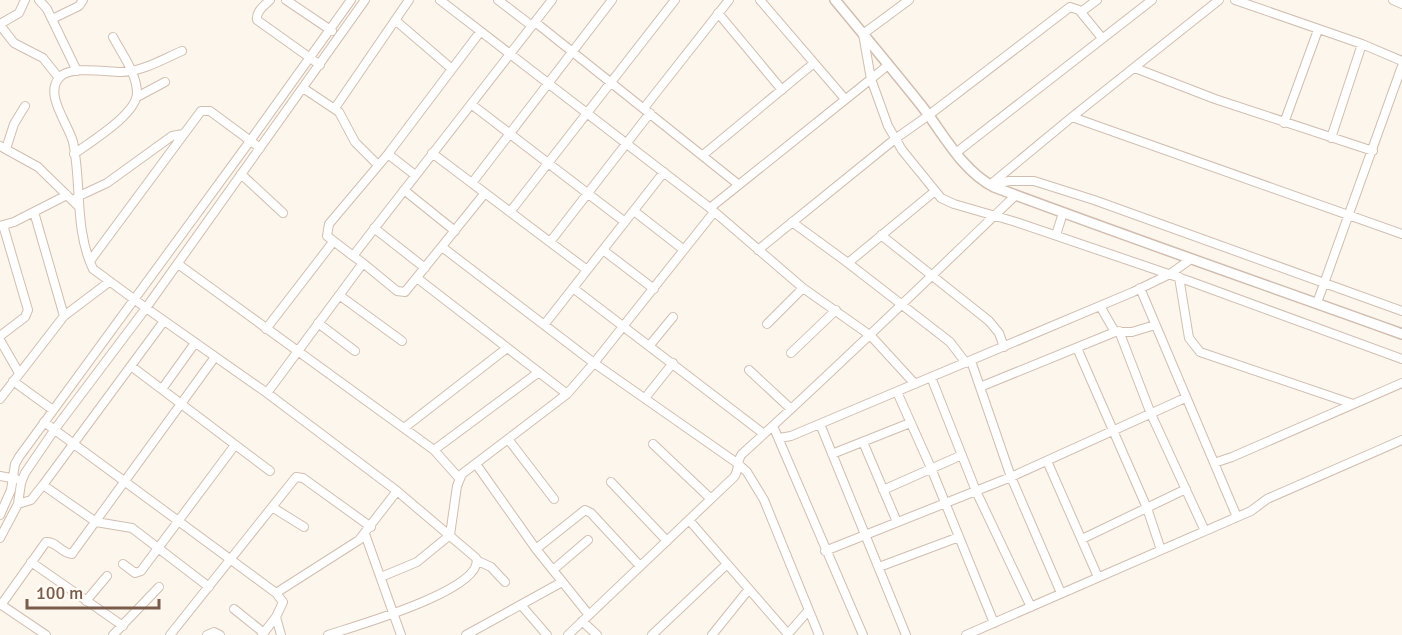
<svg xmlns="http://www.w3.org/2000/svg" width="1402" height="635" viewBox="0 0 1402 635" font-family="Signika,sans-serif">
	<rect width="100%" height="100%" fill="#fdf6ec"/>
	<g fill="none" stroke-linecap="round" stroke-linejoin="round">
		<defs>
			<path id="minor" d="M39 0 47 9 77 71
				M270 0C264 6 256 11 257 20L320 65
				M286 0 332 31
				M440 0 710 208
				M498 0 532 26
				M760 0 845 99
				M909 0 863 34 871 79 710 208 803 288 871 336 915 384
				M1235 0 1362 44 1402 61
				M1393 0 1402 4
				M1081 12 1097 0
				M718 13 782 90
				M52 19 79 6 83 0
				M395 20 452 69
				M535 22 739 185
				M0 24 19 13 25 0
				M0 25 14 43 43 58 59 78
				M182 51C163 59 142 72 121 72 106 72 69 65 59 78 44 95 69 125 73 142 82 184 74 229 93 269L146 308 267 393 397 491 476 558C487 589 352 627 328 635
				M888 65 871 79 888 126 902 150 941 198 954 204 1016 222 1189 281 1402 359
				M1135 68 1215 99 1373 151
				M303 88 339 112 355 142 378 165
				M137 97 165 82
				M471 104 625 222
				M335 108 409 0
				M644 108 729 0
				M1072 117 1402 234
				M1284 123 1318 30
				M1331 138 1362 44
				M0 146 38 167 78 206
				M6 149 14 124 25 106
				M957 152 1152 0
				M432 153 587 270
				M74 154C90 142 137 114 137 93 137 74 122 54 113 37
				M388 154 415 175
				M703 155 814 63
				M241 174 283 213
				M472 183 612 0
				M991 184 1072 117 1219 0
				M990 185 1009 181H1034L1094 200 1402 311
				M404 190 455 231
				M77 197 107 183 172 136 183 134
				M634 211 684 250
				M34 212 64 316
				M510 212 675 0
				M792 222 848 263 935 191
				M0 226 14 222 67 195
				M374 228 425 268
				M881 235 989 321 999 333 1004 347
				M1056 235 1063 213
				M550 242 650 113
				M442 247 594 363 737 463 747 472 764 500 819 635
				M603 250 654 289
				M758 250 895 139 929 115 1070 7 1079 10 1102 38
				M353 256 327 236 329 224 388 154 480 32
				M90 261 201 111H210L260 148
				M363 263 397 291 405 292 485 193
				M848 263 950 342 966 363
				M178 264 434 450 459 478
				M1179 277 1189 338 1200 352 1353 404
				M417 278 567 394
				M573 288 764 434
				M1140 288 1237 517
				M339 295 402 341
				M1317 303 1402 66
				M1100 306 1115 332
				M318 323 355 351
				M767 324 803 288
				M544 325 664 172
				M266 329 333 242
				M1119 331 1151 414 1205 531
				M0 336 25 317 28 310 3 225
				M0 340 19 373
				M650 345 673 317
				M1077 348 1147 508 1161 550
				M791 353 836 310
				M971 361 1011 477 1061 593
				M131 366 270 471
				M749 370 791 409
				M931 377 976 491 1031 607
				M13 381 53 410
				M980 387 1115 332H1132L1155 325
				M162 389 195 343
				M897 392 931 468 994 623
				M267 393 363 263 353 256 552 0
				M645 398 673 363
				M0 399 64 316 109 282
				M44 422 276 593 283 602 276 617 281 635
				M820 424 906 635
				M773 426 863 635
				M404 428 507 348
				M779 438 791 436 1133 292 1170 274 1191 259
				M508 439 554 499
				M863 442 897 522
				M653 444 711 499
				M434 450 539 372
				M832 454 910 423
				M1047 461 1098 577
				M1214 463 1232 457 1402 383
				M476 464 536 549
				M0 476 16 479
				M611 482 667 541
				M43 485 96 522 132 528 209 587
				M883 490 962 455
				M18 504 31 500 43 485 164 321
				M272 507 304 527
				M0 515 11 490 15 464 19 457 250 141 351 0
				M689 520 788 634
				M365 534 401 635
				M0 538 18 504 21 483 25 473 55 429 146 308 365 0
				M1082 539 1186 489
				M825 551 1011 477 1185 398
				M478 561 491 567 505 582
				M31 562 123 626
				M123 564 135 573 141 571 235 445
				M879 567 959 537
				M553 570 588 540
				M381 577 417 562 450 535 457 486 462 474 567 394 594 363 714 212
				M276 593 359 540 397 491
				M86 601 107 576
				M0 604 46 635
				M1 605 46 542C56 541 61 553 72 554L74 551 215 357
				M521 605 547 635
				M234 609 264 633
				M589 615 536 549 585 510 591 513 640 566
				M582 621 597 635
				M113 635 159 587
				M170 635 296 477 303 478 371 527
				M207 635 214 632 220 635
				M262 635 276 617
				M466 635 562 582
				M568 635 734 477C740 469 736 461 742 454 835 370 925 282 1016 195
				M652 635 727 564
				M712 635 749 589
				M787 635 808 611
				M966 635 1251 511 1267 499 1402 440"/>
			<path id="tertiary" d="M835 0C864 35 893 70 921 105 943 133 962 171 994 187 1130 238 1266 285 1402 334"/>
		</defs>
		<use href="#minor" stroke="#d1beb0" stroke-width="10"/>
		<use href="#tertiary" stroke="#d1beb0" stroke-width="12"/>
		<use href="#minor" stroke="#fff" stroke-width="8"/>
		<use href="#tertiary" stroke="#fff" stroke-width="9"/>
	</g>
	<path d="M27 599v9h132v-9" fill="none" stroke="#7a5c4d" stroke-width="3"/>
	<text x="36" y="599" font-size="18" fill="#7a5c4d" stroke="#fffaf3" stroke-width="4.5" paint-order="stroke">100 m</text>
</svg>
